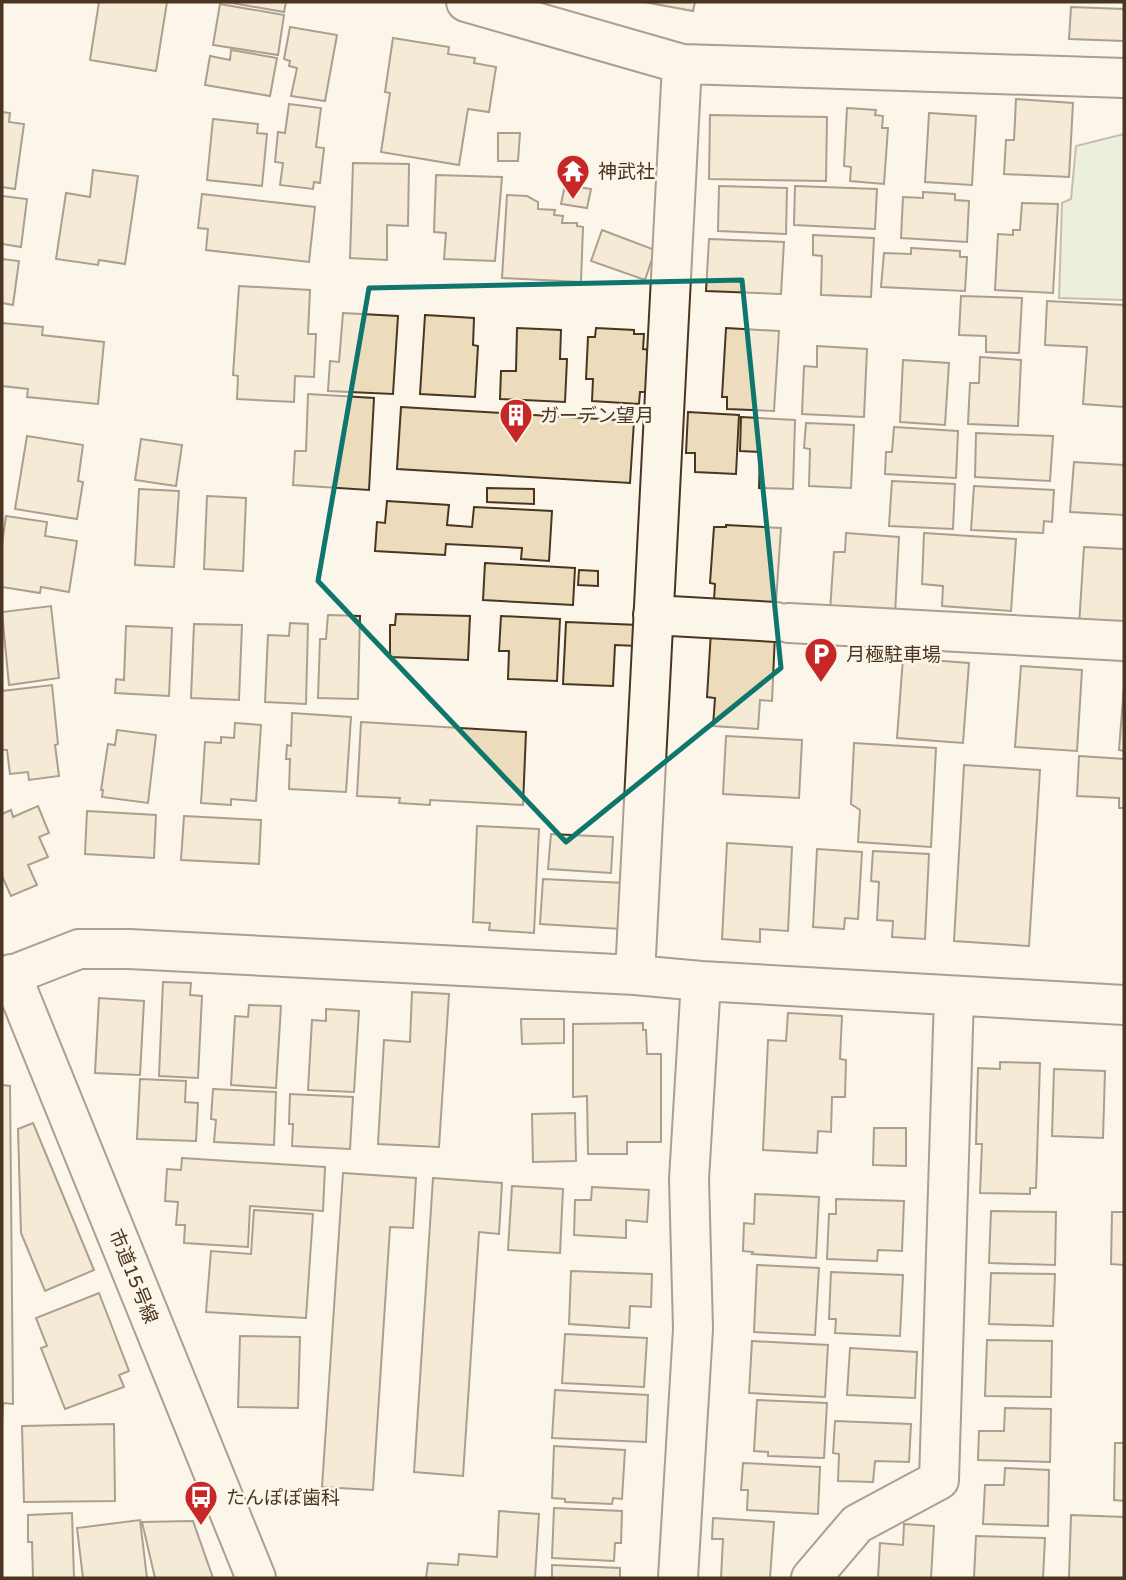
<svg xmlns="http://www.w3.org/2000/svg" width="1126" height="1580" viewBox="0 0 1126 1580" font-family="'Varela Round','Noto Sans JP',sans-serif">
	<rect width="100%" height="100%" fill="#fbf6e9"/>
	<path fill="#dce7d0" stroke="#887966" stroke-width="2" d="M1124 134V300L1059 298 1062 203 1071 199 1076 146Z"/>
	<path fill="#ecdcbc" stroke="#4a3520" stroke-width="2" d="M99 2H167L156 71 90 60Z
		M226 2H286L284 12Z
		M644 2H695L693 11Z
		M220 4 284 15 278 55 213 45Z
		M1071 7 1124 9V41L1069 39Z
		M290 27 337 35 325 101 291 96 297 68 289 66 290 61 284 59Z
		M393 38 449 47 448 54 475 58 474 63 496 67 489 112 468 109 459 165 381 152 390 93 385 92Z
		M231 50 277 58 270 96 205 85 210 56 230 60Z
		M1016 99 1073 103 1069 177 1004 174 1006 140H1014Z
		M289 104 321 108 316 147 324 148 320 183 314 182 313 189 280 185 283 163 275 162 278 132 285 133Z
		M847 108 876 110 875 115 883 116 882 128H888L884 184 850 181 851 167 844 166Z
		M2 112 10 113 9 122 24 124 15 189 2 187Z
		M929 113 976 116 972 185 925 182Z
		M710 115 827 117 826 181 709 179Z
		M213 119 258 124 257 133 267 134 262 186 207 180Z
		M498 133H520L518 161H498Z
		M353 163 409 164 408 226 387 225V260L350 258Z
		M93 170 138 176 125 264 99 260 98 265 56 259 66 193 90 197Z
		M436 175 502 177 495 261 444 259 446 233 434 232Z
		M565 185 591 189 587 208 561 204Z
		M719 186 787 188 786 234 718 231Z
		M795 186 877 189 875 229 794 225Z
		M923 192 955 194V200L969 201 967 242 901 238 903 197 923 198Z
		M202 194 315 207 309 262 206 250 208 229 198 228Z
		M507 195 527 196 538 202V209L555 210 554 215 563 216 562 223H577V226L583 227 581 282 502 278Z
		M2 196 27 199 21 247 2 244Z
		M1022 203 1058 204 1053 293 995 290 998 234 1013 235V230H1020Z
		M602 230 655 250 645 280 591 261Z
		M813 235 874 238 871 297 821 295 822 256 813 255Z
		M709 239 784 242 781 294 706 291Z
		M911 248 960 251V257H967L965 291 881 287 884 253 911 254Z
		M2 259 19 261 13 305 2 303Z
		M239 286 310 290 308 334H316L314 377 295 376 294 402 237 399 238 376 233 375Z
		M961 296 1022 298 1019 353 986 352V336L959 335Z
		M1047 301 1124 305V407L1083 404 1087 347 1045 345Z
		M343 313 398 316 393 394 328 391 330 361 339 362Z
		M425 315 474 318 473 345 478 346 475 397 420 394Z
		M2 323 43 327 42 335 104 342 98 404 27 397 28 389 2 386Z
		M517 328 561 330 560 359H567L565 402 500 399 501 371H516Z
		M596 328 634 330V334H644L643 349 653 350 650 392H640L639 404 592 401 593 379H586L588 337H595Z
		M726 328 779 331 774 411 727 409V397H722Z
		M817 346 867 349 864 417 802 414 804 366 817 367Z
		M980 357 1021 360 1018 426 968 424 970 383H979Z
		M903 360 949 363 945 425 900 422Z
		M308 394 374 398 369 490 293 485 295 451H306Z
		M401 407 634 421 630 483 397 469Z
		M688 412 739 415 736 474 695 472V453H686Z
		M741 417 795 420 793 489 759 488 760 452 740 451Z
		M806 423 854 425 851 488 809 486 810 449 804 448Z
		M894 427 958 431 956 478 885 474 886 452H892Z
		M976 433 1053 436 1050 481 975 477Z
		M27 436 83 445 78 481 83 482 77 519 15 509Z
		M141 439 182 445 176 486 135 480Z
		M1074 462 1124 465V515L1070 512Z
		M892 481 955 484 953 529 889 526Z
		M974 486 1054 490 1052 522 1044 521 1043 533 971 530Z
		M487 488 534 489V504L487 502Z
		M139 489 179 491 174 567 135 565Z
		M207 496 246 498 243 571 204 569Z
		M387 501 449 505 447 525 472 527 474 507 552 511 549 561 521 559 522 548 446 544 445 555 375 551 377 522 385 523Z
		M6 516 47 522 45 536 77 541 69 592 41 587 40 593 2 587V544Z
		M726 525 781 528 776 603 714 600 715 584 710 583 714 527H726Z
		M846 533 899 537 895 615 830 611 834 552H845Z
		M924 533 1016 539 1011 611 942 606 943 586 922 584Z
		M1084 547 1124 549V628L1079 626Z
		M485 563 575 568 573 605 483 600Z
		M579 570 598 571V586L578 585Z
		M51 606 59 678 9 685 2 612Z
		M396 614 470 616 468 660 390 657V625H395Z
		M328 615 360 616 358 699 318 698 320 639H326Z
		M501 616 560 619 557 681 508 679 509 651H499Z
		M566 622 639 625 637 646 615 645 613 686 563 684Z
		M290 623 308 624 306 704 265 702 268 635 289 636Z
		M194 624 242 625 239 700 191 698Z
		M126 626 172 628 169 696 115 693 116 679 124 680Z
		M711 631 775 634 772 701 760 700 758 729 713 726 715 698 707 697Z
		M903 658 969 663 963 743 897 738Z
		M1021 666 1082 670 1077 751 1015 747Z
		M52 685 58 744 55 745 59 776 29 780 28 772 10 774 7 750H2V691Z
		M1124 686V751L1119 750Z
		M292 713 351 717 346 792 289 789 290 759H286L287 745 291 746Z
		M361 722 526 732 523 805 430 800V805L399 803 400 798 357 796Z
		M235 723 261 725 256 801 231 799V805L201 803 205 742 221 743V737L234 738Z
		M117 730 156 735 148 803 102 797 103 790H101L108 744 115 745Z
		M726 736 802 740 799 798 723 794Z
		M854 743 936 748 931 847 858 842 860 810 851 804Z
		M1079 756 1124 759V808H1119V798L1077 796Z
		M964 765 1040 770 1029 946 954 941Z
		M38 806 49 833 39 837 48 857 28 865 37 885 11 896 2 876V814L11 810 13 817Z
		M87 811 156 815 154 858 85 854Z
		M184 816 261 820 259 864 181 860Z
		M477 826 539 829 534 933 489 930 490 923 473 922Z
		M551 834 613 837 611 873 548 869Z
		M727 843 792 847 788 931 760 929V942L722 939Z
		M817 849 862 852 858 919 845 918 844 929 813 927Z
		M873 851 929 854 925 939 892 937 893 921 877 920 879 882 871 881Z
		M543 879 625 883 622 929 540 924Z
		M163 982 191 983 190 995 202 996 198 1078 159 1076Z
		M412 992 449 994 439 1147 378 1144 384 1040 410 1042Z
		M99 998 144 1001 140 1075 95 1073Z
		M249 1005 281 1006 276 1088 231 1085 235 1016 248 1017Z
		M326 1009 359 1011 354 1092 308 1090 312 1020 326 1021Z
		M788 1013 842 1016 840 1059 846 1060 845 1097H832L831 1132 818 1131 817 1153 763 1150 768 1040 786 1041Z
		M521 1019H564V1043L522 1044Z
		M643 1023V1030H646L647 1054H661V1142H627V1154H588L587 1096 573 1097V1024Z
		M1000 1062 1040 1063 1036 1188H1030V1194L980 1193 982 1144H976L978 1068 1000 1069Z
		M1054 1069 1105 1071 1103 1138 1052 1136Z
		M140 1079 186 1081 185 1102 198 1103 196 1141 137 1139Z
		M2 1085 10 1086 13 1404 3 1403 2 1425Z
		M213 1089 276 1092 274 1145 214 1142 216 1120 211 1119Z
		M290 1094 353 1097 350 1149 292 1146 293 1124H289Z
		M575 1113 576 1161 533 1162 532 1114Z
		M33 1123 94 1270 45 1291 21 1233 18 1129Z
		M874 1128H906V1166L873 1165Z
		M182 1158 325 1167 323 1211 250 1206 248 1247 184 1243 185 1225H176L178 1202 165 1201 167 1169 181 1170Z
		M343 1173 416 1178 413 1228 390 1227 373 1490 322 1487Z
		M433 1178 502 1183 499 1234 479 1232 463 1476 414 1472Z
		M512 1186 563 1189 560 1253 508 1250Z
		M592 1187 649 1190 647 1222 626 1220V1238L574 1235 575 1200H591Z
		M755 1194 819 1197 816 1258 752 1254 753 1252 743 1251 744 1223 754 1224Z
		M836 1199 904 1201 902 1251 878 1250 877 1261 827 1259 829 1214H836Z
		M254 1210 313 1214 306 1318 206 1312 211 1251 251 1254Z
		M991 1211 1056 1212 1055 1265 989 1263Z
		M1112 1212H1124V1265L1111 1264Z
		M757 1265 819 1268 815 1335 754 1332Z
		M571 1271 652 1274 651 1307 630 1306 629 1328 569 1324Z
		M831 1272 903 1275 900 1336 835 1333 836 1319H829Z
		M991 1273 1055 1274 1053 1326 989 1324Z
		M99 1293 129 1371 119 1375 124 1387 65 1409 41 1348 47 1346 36 1318Z
		M565 1334 647 1338 644 1387 562 1383Z
		M240 1336 300 1337 298 1408 238 1407Z
		M987 1340 1052 1341 1051 1397 985 1396Z
		M752 1341 828 1345 825 1397 749 1393Z
		M850 1348 917 1352 915 1398 847 1395Z
		M555 1390 648 1395 646 1442 552 1438Z
		M757 1400 827 1403 824 1458 768 1456V1452L754 1451Z
		M1005 1408 1051 1409 1050 1462 978 1460 979 1431H1004Z
		M835 1421 911 1424 909 1462 875 1461 873 1482 838 1481 839 1454 833 1453Z
		M114 1424 115 1501 24 1502 22 1426Z
		M1115 1443H1124V1501L1114 1500Z
		M554 1446 625 1450 622 1499 613 1498 612 1504 565 1502V1499L552 1498Z
		M743 1463 820 1467 818 1514 747 1510 748 1490H741Z
		M1005 1468 1049 1470 1048 1526 983 1524 985 1485H1004Z
		M554 1508 622 1511 621 1543H615L614 1561 552 1558Z
		M499 1511 539 1514 535 1578H426L428 1563 458 1565 459 1554 497 1557Z
		M72 1513 74 1578H33L32 1542H28V1515Z
		M1071 1515 1124 1517V1578H1069Z
		M713 1518 774 1522 770 1578H721L723 1539H712Z
		M140 1520 147 1578H83L77 1528Z
		M193 1521 213 1578H155L142 1522Z
		M904 1524 934 1526 931 1578H878L880 1543 903 1545Z
		M976 1536 1045 1538 1043 1578H974Z
		M552 1565 620 1568V1578H552Z"/>
	<g fill="none" stroke-linecap="round" stroke-linejoin="round">
		<defs>
			<path id="minor" d="M466 2 682 64 1124 78
				M653 615 776 622
				M789 623 1124 641
				M635 975 682 64
				M2 979 79 949H129L635 975 701 981 1124 1005
				M678 1578 693 1329 689 1179 701 981
				M811 1578 857 1524 939 1480 954 996"/>
			<path id="tertiary" d="M11 974 256 1578"/>
		</defs>
		<use href="#minor" stroke="#4a3520" stroke-width="42"/>
		<use href="#tertiary" stroke="#4a3520" stroke-width="42"/>
		<use href="#minor" stroke="#fbf6e9" stroke-width="38"/>
		<use href="#tertiary" stroke="#fbf6e9" stroke-width="38"/>
	</g>
	<path d="M0 0H1126V1580H0ZM742 280 781 668 566 842 318 581 369 288Z" fill="#fbf6e9" fill-opacity=".55" fill-rule="evenodd"/>
	<path fill="none" stroke="#0f766e" stroke-width="5" stroke-linejoin="round" d="M742 280 781 668 566 842 318 581 369 288Z"/>
	<defs>
		<symbol id="temple-pin" viewBox="-11 -11 22 30"><path d="M0 17L-7.5 6A9.5 9.5 0 1 1 7.5 6Z" fill="#c62828" stroke="#fbf6e9"/><path d="M0-6L5-2H3V0L6.5 2.5H4V6H1.5V3h-3V6H-4V2.5H-6.5L-3 0V-2H-5Z" fill="#fff"/></symbol>
		<symbol id="building-pin" viewBox="-11 -11 22 30"><path d="M0 17L-7.5 6A9.5 9.5 0 1 1 7.5 6Z" fill="#c62828" stroke="#fbf6e9"/><path d="M-4-6H4V6H1V3H-1V6H-4ZM-2.5-4.3h1.7v1.8h-1.7ZM.8-4.3h1.7v1.8H.8ZM-2.5-1h1.7V.8h-1.7ZM.8-1h1.7V.8H.8Z" fill="#fff"/></symbol>
		<symbol id="parking-pin" viewBox="-11 -11 22 30"><path d="M0 17L-7.5 6A9.5 9.5 0 1 1 7.5 6Z" fill="#c62828" stroke="#fbf6e9"/><path d="M-3.5-5.5H1a3.5 3.5 0 0 1 0 7H-1V5.5H-3.5ZM-1-3.4V-.6H.8a1.4 1.4 0 0 0 0-2.8Z" fill="#fff"/></symbol>
		<symbol id="bus-pin" viewBox="-11 -11 22 30"><path d="M0 17L-7.5 6A9.5 9.5 0 1 1 7.5 6Z" fill="#c62828" stroke="#fbf6e9"/><path d="M-5-6H5V4H4V6H2V4H-2V6H-4V4H-5ZM-3.5-4V0h7V-4ZM-3.5 1.2v1.5H-2V1.2ZM2 1.2v1.5H3.5V1.2Z" fill="#fff"/></symbol>
	</defs>
	<g fill-rule="evenodd">
		<use href="#temple-pin" x="554" y="152" width="38" height="52"/>
		<use href="#building-pin" x="497" y="396" width="38" height="52"/>
		<use href="#parking-pin" x="802" y="635" width="38" height="52"/>
		<use href="#bus-pin" x="182" y="1478" width="38" height="52"/>
	</g>
	<g text-anchor="middle" stroke-width="5" stroke-linejoin="round" paint-order="stroke">
		<g font-size="19" fill="#4a3520" stroke="#fbf6e9" text-anchor="start">
			<text x="598" y="178">神武社</text>
			<text x="540" y="422">ガーデン望月</text>
			<text x="846" y="661">月極駐車場</text>
			<text x="226" y="1504">たんぽぽ歯科</text>
		</g>
		<g font-size="19" fill="#4a3520" stroke="#fbf6e9">
			<text transform="translate(134 1276) rotate(68)" y="7">市道15号線</text>
		</g>
	</g>
	<rect width="1126" height="1580" fill="none" stroke="#4a3520" stroke-width="7"/>
</svg>
